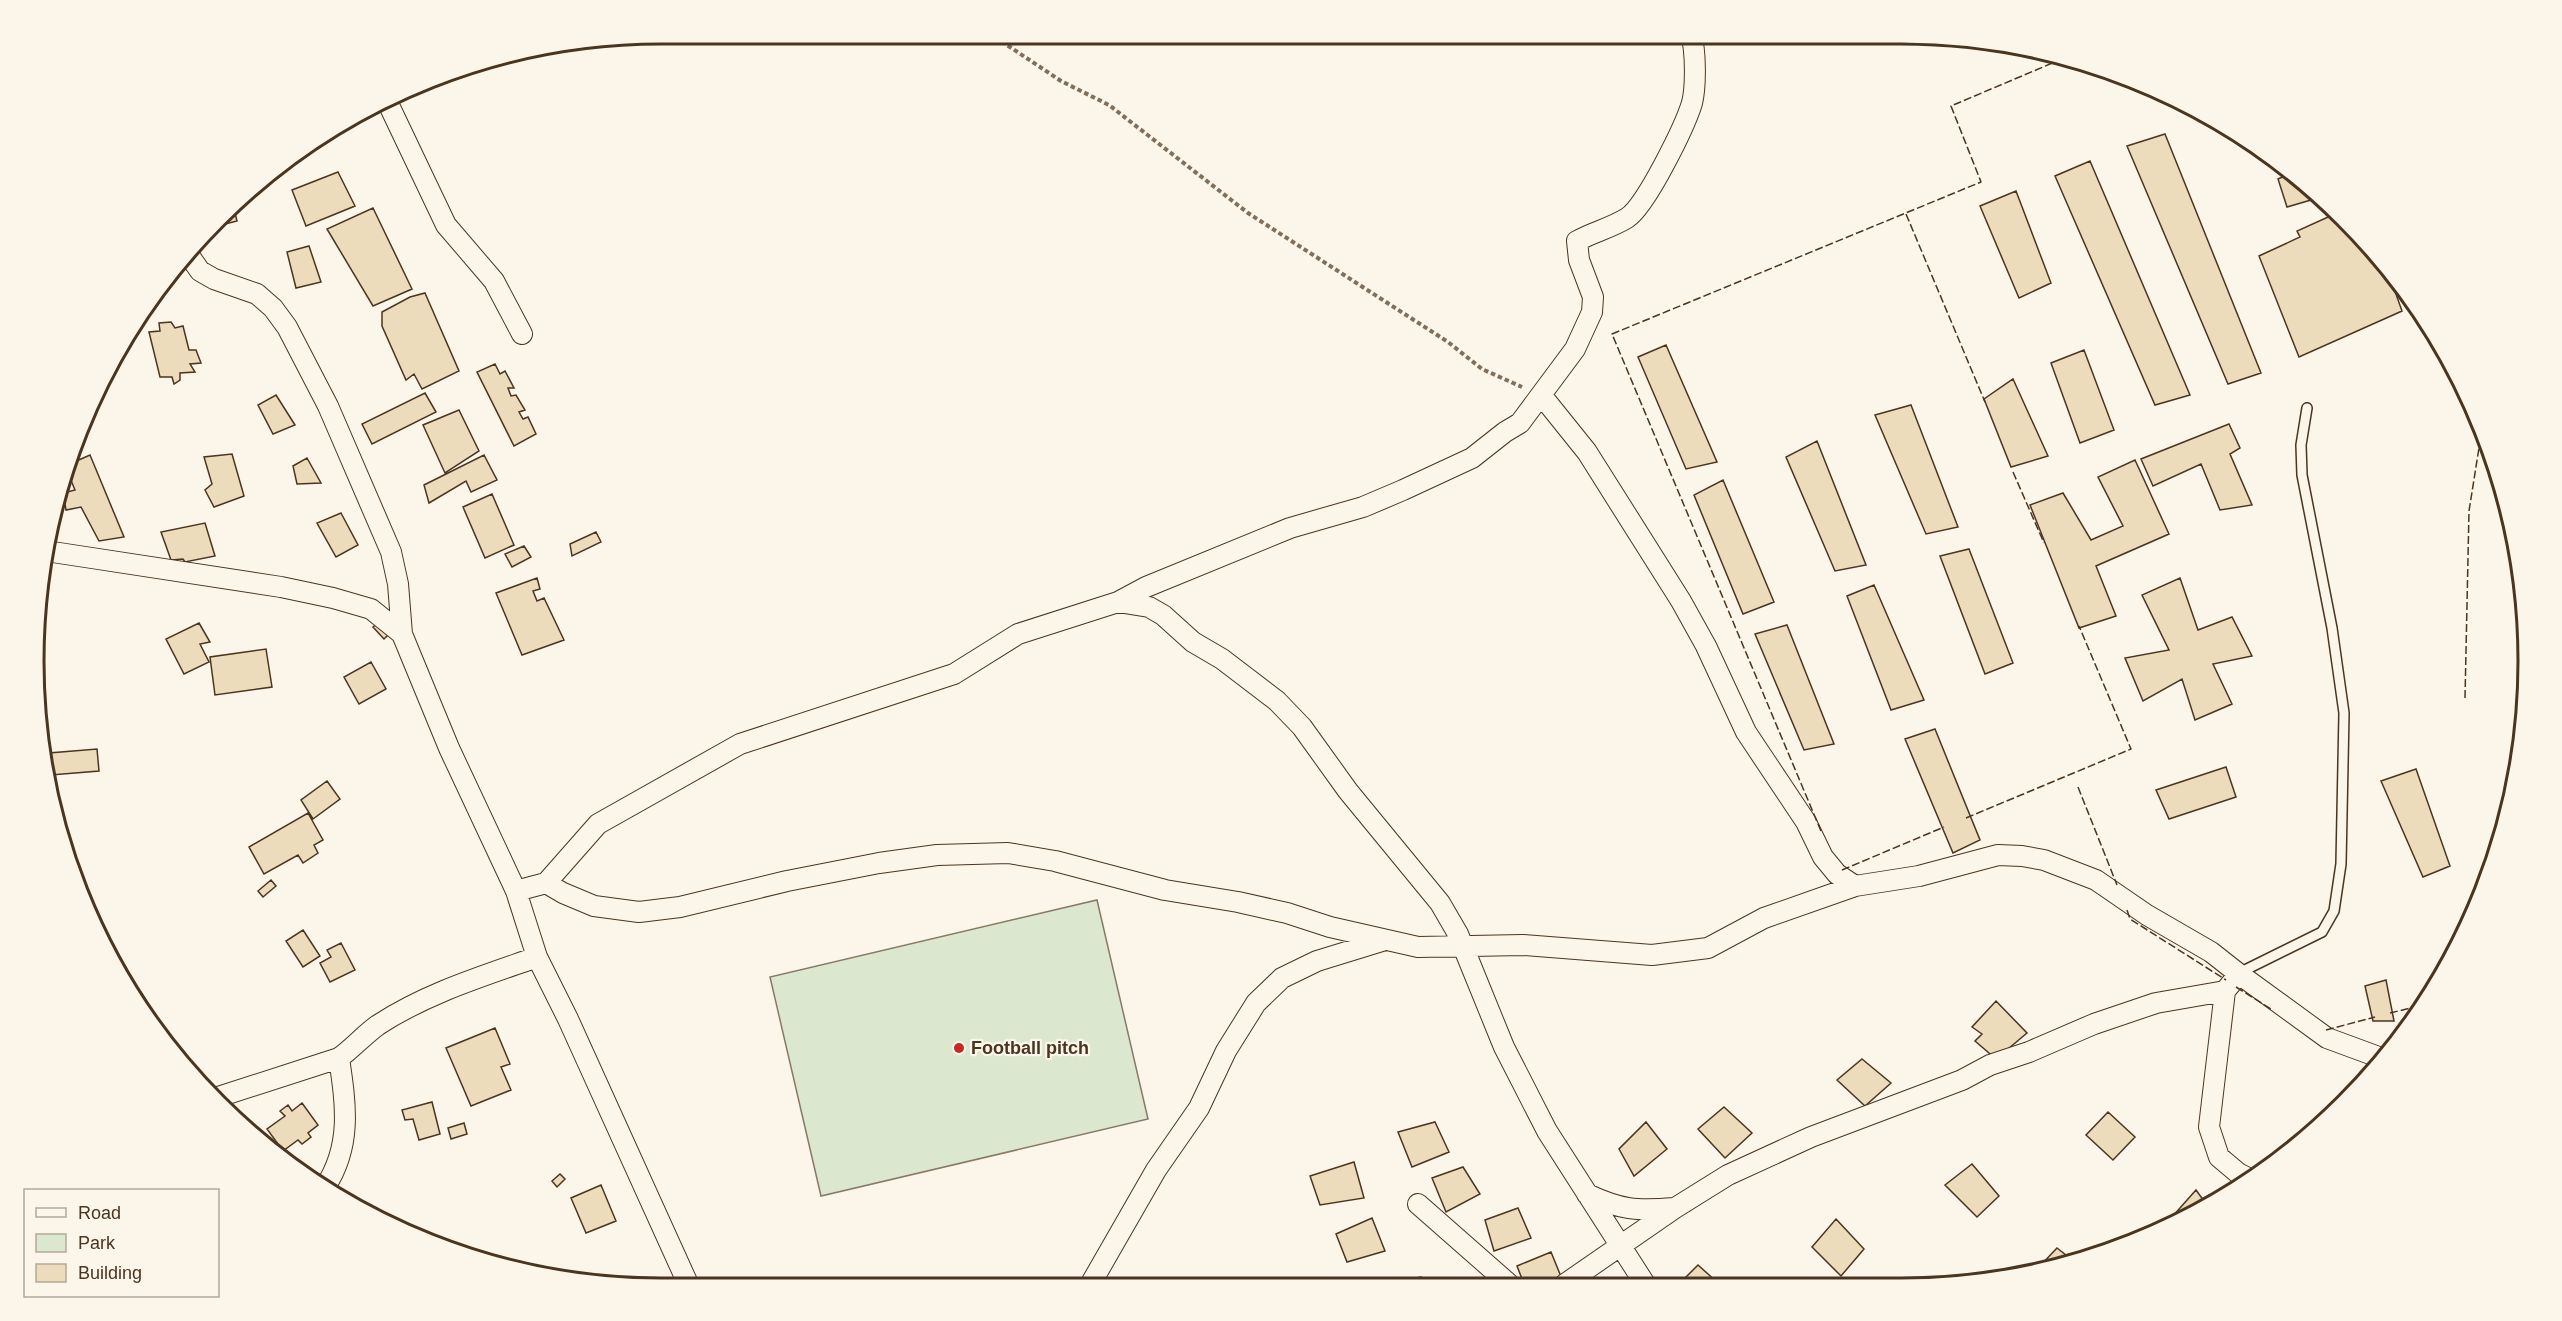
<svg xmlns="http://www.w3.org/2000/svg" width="2562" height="1321" viewBox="0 0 2562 1321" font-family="Helvetica,sans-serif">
	<rect width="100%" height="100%" fill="#fbf6e9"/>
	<path fill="#dce7d0" stroke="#887966" stroke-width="1.5" d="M1097 900 1148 1119 821 1196 770 977Z"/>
	<path fill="#ecdcbc" stroke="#4a3520" stroke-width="1.5" d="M2165 134 2261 373 2228 384 2127 146Z
		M2090 161 2190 395 2155 405 2055 176Z
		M338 172 355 206 306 226 292 190Z
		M2293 172 2300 178 2311 200 2287 207 2278 179Z
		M2016 191 2051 283 2019 298 1980 206Z
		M233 205 237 221 217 226 216 222Z
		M373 208 412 289 373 306 327 229Z
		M2337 213 2359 234 2374 263H2385L2402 311 2299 357 2259 256 2300 237 2297 231Z
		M309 246 321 282 296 288 287 252Z
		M425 293 459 371 422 389 414 374 406 380 382 326V312L410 297Z
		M171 322 175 328 183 326 189 350H196L201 363 190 364 195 372 180 373V380L174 384 172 377H160L149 332 160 331 159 323Z
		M1666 345 1717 462 1686 469 1638 357Z
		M2084 350 2114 430 2080 443 2051 363Z
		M495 364 500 374 505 371 514 388H508L511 396 516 395 525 410 519 412 523 419 528 417 536 434 514 446 477 372Z
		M2013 379 2048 456 2011 467 1984 399Z
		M425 393 436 412 372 444 362 424Z
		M276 395 295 425 273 434 258 405Z
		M1911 405 1958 527 1926 534 1875 415Z
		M459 410 479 451 445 473 423 425Z
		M2229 424 2240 448 2230 454 2252 505 2220 510 2201 464 2153 486 2141 459Z
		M1817 441 1866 565 1835 571 1786 457Z
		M232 454 244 496 214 507 205 490 212 484 204 457Z
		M90 455 124 537 99 541 81 507 66 510 63 493 75 490 65 466Z
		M484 455 497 480 471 492 466 481 429 503 424 485Z
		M307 458 321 483 297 484 293 466Z
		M2135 460 2169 534 2096 566 2116 616 2079 628 2030 505 2063 493 2091 540 2123 526 2098 477Z
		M1723 480 1774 602 1743 614 1694 495Z
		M492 494 514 545 485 558 463 507Z
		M341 513 358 545 336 557 317 523Z
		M205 523 215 556 185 562 183 559 171 560 161 532Z
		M596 532 601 542 572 556 570 544Z
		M524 546 531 557 512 567 505 554Z
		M1969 549 2013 663 1985 674 1940 556Z
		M537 578 540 589 533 591 537 601 544 598 564 640 522 655 496 593Z
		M2180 578 2198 630 2232 617 2252 656 2213 664 2232 704 2195 720 2182 679 2143 701 2125 658 2169 650 2142 595Z
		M1874 585 1924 700 1891 710 1847 596Z
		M379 622 390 633 384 639 373 627Z
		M199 623 210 642 200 644 209 662 184 674 166 639Z
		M1787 625 1834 744 1804 750 1755 634Z
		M266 649 272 687 215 695 210 657Z
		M371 662 386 689 359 704 344 677Z
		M1935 729 1980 840 1953 853 1905 739Z
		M97 749 99 771 51 775 49 753Z
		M2226 767 2236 797 2169 819 2156 790Z
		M2416 769 2450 866 2423 877 2381 781Z
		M327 781 340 799 313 819 301 800Z
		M308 813 323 840 314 845 318 853 303 863 298 855 264 874 249 847Z
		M271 880 276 886 263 897 258 891Z
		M303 930 320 956 303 967 286 941Z
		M341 943 355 970 330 982 320 963 331 957 327 950Z
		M2386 980 2394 1021H2373L2365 986Z
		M1996 1001 2027 1033 1996 1059 1975 1041 1982 1034 1972 1027Z
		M495 1028 510 1064 501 1067 511 1090 471 1106 446 1048Z
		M1862 1059 1891 1083 1865 1106 1837 1080Z
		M432 1102 440 1134 419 1140 413 1119 405 1120 402 1110Z
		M302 1103 318 1125 308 1133 311 1137 302 1144 298 1140 283 1151 267 1129 285 1116 280 1111 288 1105 292 1111Z
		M1724 1107 1752 1133 1725 1158 1698 1129Z
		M2108 1112 2135 1137 2113 1160 2086 1135Z
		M1435 1122 1449 1152 1412 1167 1398 1132Z
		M1646 1122 1667 1149 1634 1176 1619 1149Z
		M464 1123 467 1134 451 1139 448 1128Z
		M1354 1162 1364 1198 1320 1205 1310 1176Z
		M1972 1164 1999 1196 1977 1217 1945 1185Z
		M1463 1167 1480 1194 1446 1212 1432 1178Z
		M560 1174 565 1179 557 1187 552 1181Z
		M601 1185 616 1221 586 1233 571 1198Z
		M2196 1190 2207 1205 2177 1222 2172 1217Z
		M1518 1208 1531 1238 1494 1251 1485 1220Z
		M1372 1218 1385 1251 1347 1262 1336 1234Z
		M1836 1219 1864 1249 1841 1276 1812 1247Z
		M2057 1248 2071 1259 2038 1268Z
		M473 1252 492 1256 490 1264 472 1257Z
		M1551 1252 1564 1284H1524L1517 1266Z
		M1698 1265 1718 1283H1680Z
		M1421 1277 1424 1284H1393Z"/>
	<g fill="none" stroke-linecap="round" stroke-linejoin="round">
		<defs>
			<path id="service" d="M2239 973 2322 932 2334 911 2341 864 2344 713 2332 628 2302 475 2301 445 2307 408"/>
			<path id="minor" d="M386 99 446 225 494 281 522 334
				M186 251 200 271 214 279 257 294 273 308 287 327 328 406 391 552 398 584 402 634
				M1542 396 1587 452 1681 601 1706 646 1746 732 1806 822 1823 857 1837 874 1855 886
				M46 551 281 587 333 598 371 609 402 634 449 748 516 891 537 957 568 1019 689 1286
				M1118 602 1146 587 1290 528 1363 507 1403 490 1472 458 1505 432 1520 423 1575 349 1592 312 1593 297 1579 260 1577 241C1593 232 1611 228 1627 218 1646 206 1685 126 1692 103 1696 87 1696 51 1691 34
				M546 883 563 893 594 906 639 912 680 907 787 881 879 863 937 855 1008 853 1055 861 1165 890 1238 902 1287 913 1330 927 1418 947 1523 945 1652 955 1708 948 1764 918 1855 886 1919 876 1998 855 2022 856 2044 860 2096 880 2147 915 2211 952 2239 974
				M516 891 546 883 598 824 740 744 954 674 1018 634 1118 602 1149 607 1163 615 1193 642 1222 659 1277 701 1302 727 1348 791 1440 903 1458 934 1504 1047 1547 1131 1645 1284
				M2225 991 2209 1127 2219 1157 2238 1173 2252 1180
				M212 1099 339 1058
				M325 1187C352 1146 346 1105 339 1058 353 1048 364 1035 378 1025 427 993 483 976 537 957
				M1587 1194C1621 1210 1636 1211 1674 1208
				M1418 1204 1509 1284
				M1565 1284 1675 1208 1728 1175 1811 1137 1962 1080 1990 1065 2029 1052 2094 1024 2156 1003 2225 991 2239 974 2327 1038 2384 1059
				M1090 1285 1156 1170 1199 1108 1226 1051 1256 1003 1282 978 1317 961 1382 941"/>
		</defs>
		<use href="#service" stroke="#4a3520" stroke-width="12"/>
		<use href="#minor" stroke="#4a3520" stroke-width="22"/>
		<path stroke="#7f6f5c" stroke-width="4" stroke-dasharray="4.5 3" stroke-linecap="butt" d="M989 33 1061 81 1109 105 1248 213 1448 342 1482 369 1522 387"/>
		<use href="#service" stroke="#fbf6e9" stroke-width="9"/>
		<use href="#minor" stroke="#fbf6e9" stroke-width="20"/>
		<path stroke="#4a3520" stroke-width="1.5" stroke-dasharray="8 3" stroke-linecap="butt" d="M1906 214 1985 402
			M2013 472 2044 543
			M2465 698 2469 511 2482 429
			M2078 787 2117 885
			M1966 818 2131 749 2079 626
			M1821 831 1612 334 1981 182 1951 106 2069 56
			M1842 870 1944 827
			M2127 910 2130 919 2226 980
			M2236 987 2271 1009
			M2390 1013 2419 1006
			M2326 1030 2375 1017"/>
	</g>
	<circle fill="#c62828" stroke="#fbf6e9" stroke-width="2" cx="959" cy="1048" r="6"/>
	<g text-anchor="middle" stroke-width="4.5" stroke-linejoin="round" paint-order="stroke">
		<g font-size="18" font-weight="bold" fill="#4a3520" stroke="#fbf6e9" text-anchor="start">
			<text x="971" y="1054">Football pitch</text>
		</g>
	</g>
	<path d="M0 0H2562V1321H0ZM661 44H1901A617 617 0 0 1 2518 661V661A617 617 0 0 1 1901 1278H661A617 617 0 0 1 44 661V661A617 617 0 0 1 661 44Z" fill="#fbf6e9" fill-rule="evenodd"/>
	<path fill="none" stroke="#4a3520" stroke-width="3" d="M661 44H1901A617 617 0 0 1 2518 661V661A617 617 0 0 1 1901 1278H661A617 617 0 0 1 44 661V661A617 617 0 0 1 661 44Z"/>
	<rect x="24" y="1189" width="195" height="108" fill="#fbf6e9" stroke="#b4a999" stroke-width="1.5"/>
	<rect x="36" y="1208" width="30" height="9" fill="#fbf6e9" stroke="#b4a999" stroke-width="1.5"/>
	<text x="78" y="1219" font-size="18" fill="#4a3520">Road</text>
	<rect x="36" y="1234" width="30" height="18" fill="#dce7d0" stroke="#b4a999" stroke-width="1.5"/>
	<text x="78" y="1249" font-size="18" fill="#4a3520">Park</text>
	<rect x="36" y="1264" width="30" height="18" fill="#ecdcbc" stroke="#b4a999" stroke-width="1.5"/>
	<text x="78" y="1279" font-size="18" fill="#4a3520">Building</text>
</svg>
